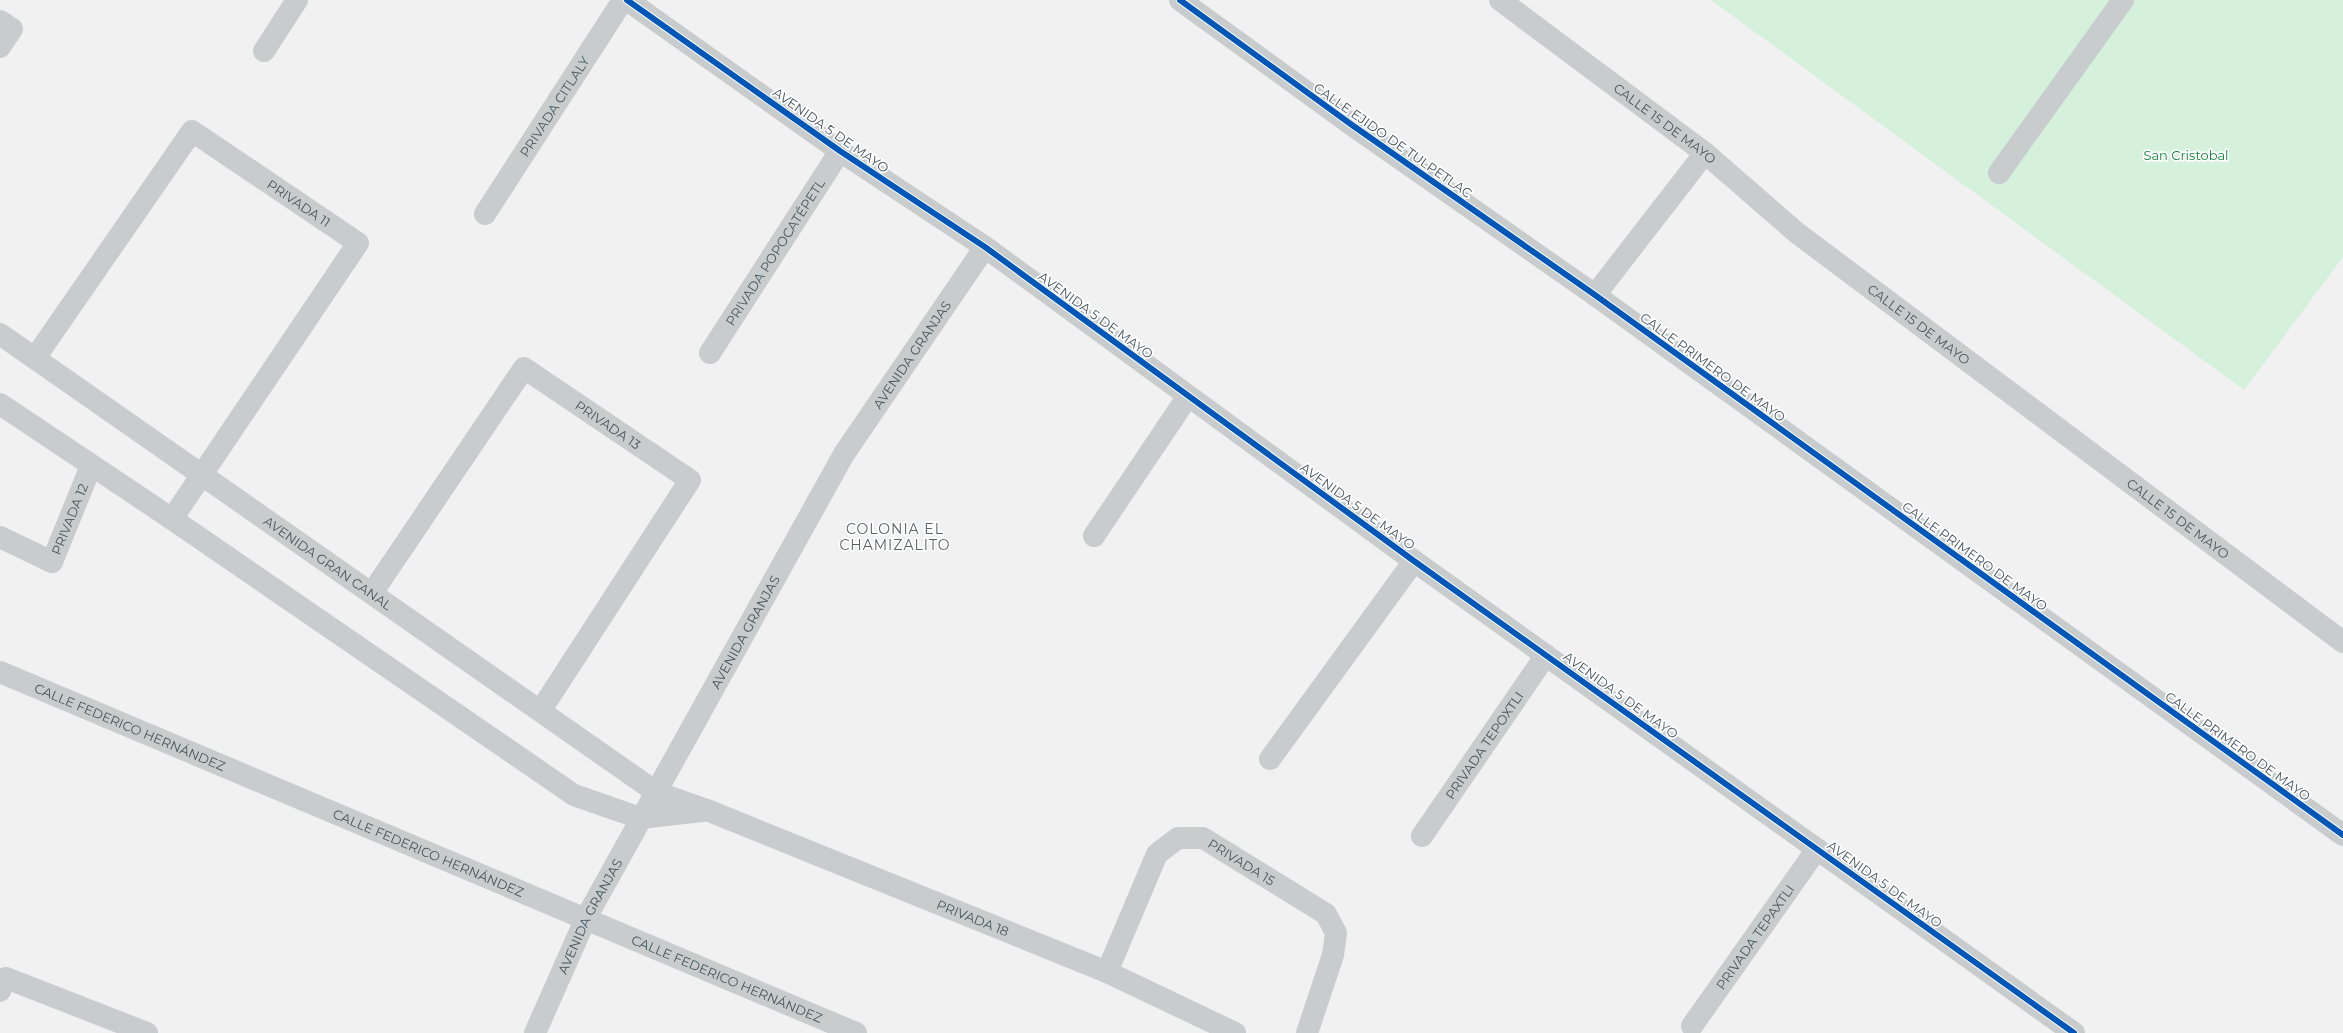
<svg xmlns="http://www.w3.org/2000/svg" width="2343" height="1033" viewBox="0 0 2343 1033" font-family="Montserrat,sans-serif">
	<rect width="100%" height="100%" fill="#f2f1f1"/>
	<path fill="#d5f1dc" d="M1711 0H2343V257L2244 390Z"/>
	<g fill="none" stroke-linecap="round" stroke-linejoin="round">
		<g stroke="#c8cccd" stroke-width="22">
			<path d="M627 0 840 151 985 247 1414 561 2074 1033"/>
			<path d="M1180 0 1352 125 1595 295 2343 835"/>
			<path id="s1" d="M1500 0 1705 153 1797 233 2343 642"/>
			<path d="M0 21 12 29 0 47"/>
			<path d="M264 51 297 0"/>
			<path d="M1999 173 2123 0"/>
			<path id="s2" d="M485 214 623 0"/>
			<path d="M1595 295 1705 153"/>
			<path id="s3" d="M0 334 656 792 707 810 1107 972 1235 1033"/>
			<path id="s4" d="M710 353 840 151"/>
			<path id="s5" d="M35 358 192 131 358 243 172 519"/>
			<path d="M0 404 172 519 574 795 640 818 702 811"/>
			<path d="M1094 536 1188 396"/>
			<path id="s6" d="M0 537 52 562 91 466"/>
			<path id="s7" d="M372 593 524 368 690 480 541 710"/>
			<path id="s8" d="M0 672 856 1033"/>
			<path d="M1270 759 1414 561"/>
			<path id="s9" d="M1422 836 1546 655"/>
			<path id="s10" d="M1107 972 1157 854 1178 838H1203L1326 914 1336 933 1333 955 1307 1033"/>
			<path d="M0 991 6 978 147 1033"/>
			<path id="s11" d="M1692 1026 1817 849"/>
			<path id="s12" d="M535 1033 586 918 844 454 985 247"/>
		</g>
		<defs>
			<path id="cycleway" d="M627 0 840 151 985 247 1414 561 2074 1033
				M1180 0 1352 125 1595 295 2343 835"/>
		</defs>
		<use href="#cycleway" stroke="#fff" stroke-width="8"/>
		<use href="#cycleway" stroke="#0057b8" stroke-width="6"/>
	</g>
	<g text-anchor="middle" stroke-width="3.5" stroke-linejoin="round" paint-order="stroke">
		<g font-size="13" fill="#47565e" stroke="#fff">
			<text dy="5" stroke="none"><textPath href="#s2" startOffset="128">PRIVADA CITLALY</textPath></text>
			<text dy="5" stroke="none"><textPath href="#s1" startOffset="206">CALLE 15 DE MAYO</textPath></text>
			<text transform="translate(831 130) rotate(35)" y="5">AVENIDA 5 DE MAYO</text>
			<text transform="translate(1393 140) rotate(35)" y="5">CALLE EJIDO DE TULPETLAC</text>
			<text dy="5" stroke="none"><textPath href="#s5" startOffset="405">PRIVADA 11</textPath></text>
			<text dy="5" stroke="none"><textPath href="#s4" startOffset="120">PRIVADA POPOCATÉPETL</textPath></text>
			<text transform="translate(1096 315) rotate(36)" y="5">AVENIDA 5 DE MAYO</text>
			<text dy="5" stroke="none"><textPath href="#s1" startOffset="530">CALLE 15 DE MAYO</textPath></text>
			<text dy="5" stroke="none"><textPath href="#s12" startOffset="777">AVENIDA GRANJAS</textPath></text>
			<text transform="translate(1713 367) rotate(36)" y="5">CALLE PRIMERO DE MAYO</text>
			<text dy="5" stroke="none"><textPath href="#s7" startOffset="373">PRIVADA 13</textPath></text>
			<text transform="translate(1358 506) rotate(36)" y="5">AVENIDA 5 DE MAYO</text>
			<text dy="5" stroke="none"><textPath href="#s6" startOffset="104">PRIVADA 12</textPath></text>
			<text dy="5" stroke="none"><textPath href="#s1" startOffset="854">CALLE 15 DE MAYO</textPath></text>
			<text transform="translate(1975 556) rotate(36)" y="5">CALLE PRIMERO DE MAYO</text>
			<text dy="5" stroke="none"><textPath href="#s3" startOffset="400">AVENIDA GRAN CANAL</textPath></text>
			<text dy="5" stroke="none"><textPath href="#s12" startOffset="453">AVENIDA GRANJAS</textPath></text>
			<text transform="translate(1621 695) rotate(36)" y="5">AVENIDA 5 DE MAYO</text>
			<text dy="5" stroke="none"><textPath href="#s8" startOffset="141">CALLE FEDERICO HERNÁNDEZ</textPath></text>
			<text dy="5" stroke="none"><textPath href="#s9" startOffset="110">PRIVADA TEPOXTLI</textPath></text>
			<text transform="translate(2238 746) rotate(36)" y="5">CALLE PRIMERO DE MAYO</text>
			<text dy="5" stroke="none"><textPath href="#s8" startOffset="465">CALLE FEDERICO HERNÁNDEZ</textPath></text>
			<text dy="5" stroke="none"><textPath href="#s10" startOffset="225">PRIVADA 15</textPath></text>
			<text transform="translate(1885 884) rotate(36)" y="5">AVENIDA 5 DE MAYO</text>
			<text dy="5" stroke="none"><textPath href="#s12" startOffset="129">AVENIDA GRANJAS</textPath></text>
			<text dy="5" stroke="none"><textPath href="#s3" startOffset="1141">PRIVADA 18</textPath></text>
			<text dy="5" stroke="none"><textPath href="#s11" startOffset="109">PRIVADA TEPAXTLI</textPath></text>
			<text dy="5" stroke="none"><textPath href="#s8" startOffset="789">CALLE FEDERICO HERNÁNDEZ</textPath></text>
		</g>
		<g font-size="13" fill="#14843d" stroke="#fff">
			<text x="2186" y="160">San Cristobal</text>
		</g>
		<g font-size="14" letter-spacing="1" fill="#5c6165" stroke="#fff">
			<text x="895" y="534">COLONIA EL<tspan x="895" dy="16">CHAMIZALITO</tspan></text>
		</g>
	</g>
</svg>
